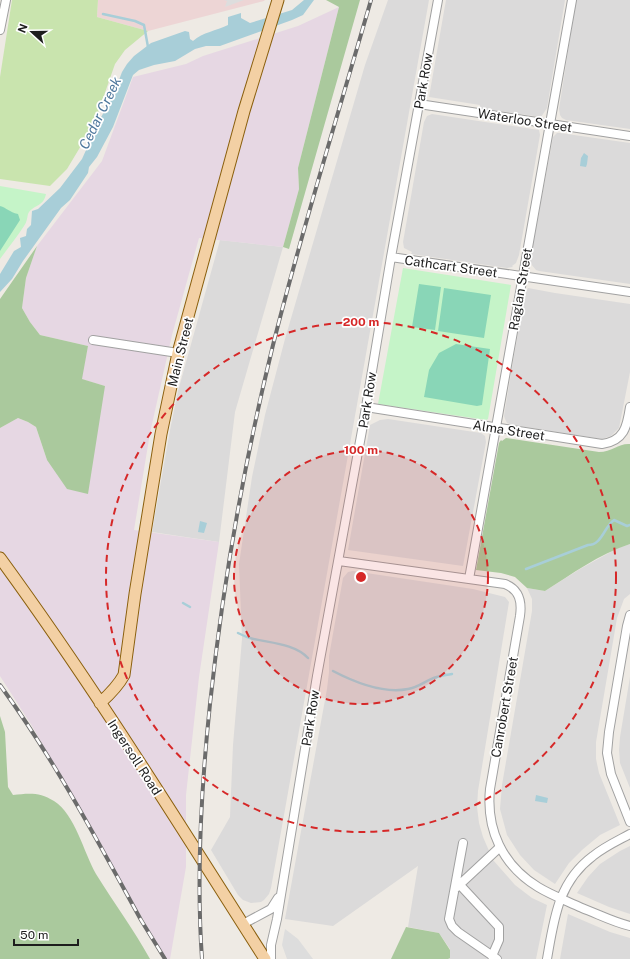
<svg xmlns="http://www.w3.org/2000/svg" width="630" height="959" viewBox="0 0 630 959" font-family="'Public Sans',sans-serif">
	<rect width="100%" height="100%" fill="#eeeae4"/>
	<path fill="#dbdada" d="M388 0H429L271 888 269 894 264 900 261 902 251 903 243 900 238 895 211 850 230 817 233 745 242 639 239 564 252 477 265 415 285 339 365 65Z
		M446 0H565L547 108 541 117 480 108V105L429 97Z
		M576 0H630V129L566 120 562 118 560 115 559 109Z
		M432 114 539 130 540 135 519 255 516 263 512 266 513 267 507 268 411 254 412 252 404 248 403 242 424 122 427 116Z
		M557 133H560L630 143V284L539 271 536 270 531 264 530 261 553 137Z
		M220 240 283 247 235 412 219 542 152 532 170 430 178 391Z
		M528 288 555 293 630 304V372L619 428 611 436 602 439 512 425 507 423 505 419 504 416 513 361 525 294Z
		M388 419 481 433 485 436 486 442 463 566 348 550 370 425 380 420Z
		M630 544V594L624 599 617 618 596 742V759L599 773 620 825 600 835 582 850 569 863 555 884 534 870 520 855 507 835 500 809 502 785 532 611V599L527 588 545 591 580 569 616 549Z
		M353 571 473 589 505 597 509 602 478 791 477 807 479 823 483 837 493 860 515 885 532 898 547 905 536 959H448L450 958V949L439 933 408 927 418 866 333 926 285 919 327 689 329 672V656L343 578 348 572Z
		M630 677V788L620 763 619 750 620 737Z
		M630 846V914L609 907 577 893 588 877 600 864 620 851Z
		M568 914 610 932 630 938V959H560Z"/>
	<path fill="#edd5d5" d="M98 0H265L264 1 148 31 97 17Z"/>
	<path fill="#e6d7e3" d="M339 7 298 168 299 189 283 247 199 238 172 335 150 433 134 530 219 542 199 677 186 795V867L170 959H166L32 726 0 676V428L18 418 28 422 36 427 47 460 105 386 81 379 88 346 40 335 30 322 22 308 26 278 37 246 102 161 133 77 186 64 203 56 298 26Z"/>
	<path fill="#c9e4ae" d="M12 0H98L97 17 148 31 125 50 115 64 94 124 67 169 50 186 0 179V77Z"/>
	<path fill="#aac99d" d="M326 0H360L289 249 283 247 299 189 298 168 339 7Z
		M37 246 26 278 22 308 30 322 40 335 88 346 82 379 105 386 88 494 67 489 47 460 36 427 28 422 18 418 0 428V299Z
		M506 438 599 452C612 452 619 443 630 444V544C599 554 572 574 545 591L527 588 515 577 501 573 476 570 499 443 501 440 502 441Z
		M0 716 5 732 8 787 13 795C29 793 40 792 54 801 75 814 84 853 96 874 114 903 134 930 150 959H0Z
		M406 927 439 933 450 950V958L448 959H391Z"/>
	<path fill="#c5f4c8" d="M0 186 46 194C43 208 33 204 28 214 27 218 27 222 24 226 17 237 8 248 0 259Z
		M403 268 511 285 488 419 486 420 378 404Z"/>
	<path fill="#89d6b7" d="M0 206C7 208 9 212 18 214L20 220 0 251Z
		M419 284 441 287 435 330 412 327Z
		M444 288 491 295 484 338 438 331Z
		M456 344 490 349 482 405 477 406 424 397 429 370 439 353Z"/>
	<path fill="#ddd" d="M224 0H244L225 7 227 1Z
		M285 929 298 939 313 959H287L282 945Z"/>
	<path fill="#a8ced8" d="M304 0H314L303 15 292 20 220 46H206L195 49 175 61 154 65 139 70 133 75 113 127 97 157 89 167 88 173 70 200 61 208 23 261 12 279 0 292V274L14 251 21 247 20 238 26 236 27 229 31 225 32 211 38 209 60 188 82 159 100 119 113 96 122 72 127 64 134 56 151 43 185 31 189 32 190 39 193 41C203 32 216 31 228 25V17L241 13V18L250 23 292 10Z
		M584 153 588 156 587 164 586 167 580 166 581 158Z
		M200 521 207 523 204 533 198 532Z
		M536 795 548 798 547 803 535 801Z"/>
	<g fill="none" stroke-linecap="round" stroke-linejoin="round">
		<path stroke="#a8ced8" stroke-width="2.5" d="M103 14 135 21 144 25 148 47
			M526 569 588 545C602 545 604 527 614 520L627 526 630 525
			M183 603 190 607
			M238 633C242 635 246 637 250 638 268 643 294 643 308 658
			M333 671C354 682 383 694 408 689 416 688 423 683 431 679 437 676 445 675 452 674"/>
		<defs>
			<path id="minor" d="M0 30 6 0
				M419 104 630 136
				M391 257 630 292
				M93 340 178 353
				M366 407 602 444C624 441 627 427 630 407
				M339 561 505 584C520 590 522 602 520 616L490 789C486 829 502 865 538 887 551 895 567 901 582 908 598 914 613 922 630 926
				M469 579 572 0
				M630 615 627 626 609 732 607 753 611 774 630 822
				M463 843 449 919 452 926 458 932 497 959
				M460 885 499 927V940L492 956
				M457 887 500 847
				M243 924 271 909 278 898
				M271 959V945L277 919 317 676 363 425 391 257 438 0
				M547 959C554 919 558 882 593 856 604 847 617 841 630 834"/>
			<path id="major" d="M0 558C95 688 179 824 265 959
				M100 703C110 694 118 686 124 675L135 594 161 434 178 353 244 111 278 0"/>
		</defs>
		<use href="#minor" stroke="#a1a1a1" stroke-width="10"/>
		<use href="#major" stroke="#8a5f0d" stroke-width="13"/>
		<use href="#minor" stroke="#fff" stroke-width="8"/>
		<use href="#major" stroke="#f3d0a4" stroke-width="11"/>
		<defs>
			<path id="rail" d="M0 685C54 759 97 840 141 920 149 933 157 946 165 959
				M202 959C196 873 201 789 210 704 223 583 244 463 273 345 302 229 338 115 371 0"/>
		</defs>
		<use href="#rail" stroke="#6b6b6b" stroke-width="4"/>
		<use href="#rail" stroke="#fff" stroke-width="2.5" stroke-dasharray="8" stroke-linecap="butt"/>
	</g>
	<circle cx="361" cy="577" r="127" fill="#d62828" fill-opacity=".12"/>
	<g fill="none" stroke="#d62828" stroke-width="2" stroke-dasharray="7 5">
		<circle cx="361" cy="577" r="127"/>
		<circle cx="361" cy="577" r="255"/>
	</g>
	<g text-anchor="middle" stroke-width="3.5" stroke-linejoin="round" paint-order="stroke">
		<g font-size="13" fill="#1d1d1d" stroke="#fff">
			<text transform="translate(423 81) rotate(-80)" y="5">Park Row</text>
			<text transform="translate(525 120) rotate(9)" y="5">Waterloo Street</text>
			<text transform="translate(451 266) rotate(8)" y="5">Cathcart Street</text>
			<text transform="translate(520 289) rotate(-80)" y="5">Raglan Street</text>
			<text transform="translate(180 352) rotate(-76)" y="5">Main Street</text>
			<text transform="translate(367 400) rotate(-81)" y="5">Park Row</text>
			<text transform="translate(509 430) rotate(9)" y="5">Alma Street</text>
			<text transform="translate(504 707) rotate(-80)" y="5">Canrobert Street</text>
			<text transform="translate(310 718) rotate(-81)" y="5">Park Row</text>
			<text transform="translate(135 757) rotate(57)" y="5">Ingersoll Road</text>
		</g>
		<g font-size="14" font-style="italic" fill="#4f789d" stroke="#fff">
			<text transform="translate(100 113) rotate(-64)" y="5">Cedar Creek</text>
		</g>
	</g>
	<circle cx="361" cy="577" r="6" fill="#d62828" stroke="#fff" stroke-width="2"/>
	<g font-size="12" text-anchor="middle" font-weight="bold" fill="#d62828" stroke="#fff" stroke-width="3.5" stroke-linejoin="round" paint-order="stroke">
		<text x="361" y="326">200 m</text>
		<text x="361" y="454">100 m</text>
	</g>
	<g transform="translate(32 32) rotate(291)" stroke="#ffffff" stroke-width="3" paint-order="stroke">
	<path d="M0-3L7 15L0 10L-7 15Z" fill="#1d1d1d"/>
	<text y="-6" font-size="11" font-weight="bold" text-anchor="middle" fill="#1d1d1d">N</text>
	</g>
	<path d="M14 939v6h64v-6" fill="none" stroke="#1d1d1d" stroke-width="2"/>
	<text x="20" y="939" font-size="12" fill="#1d1d1d" stroke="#ffffff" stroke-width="3" paint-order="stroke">50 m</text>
</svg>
